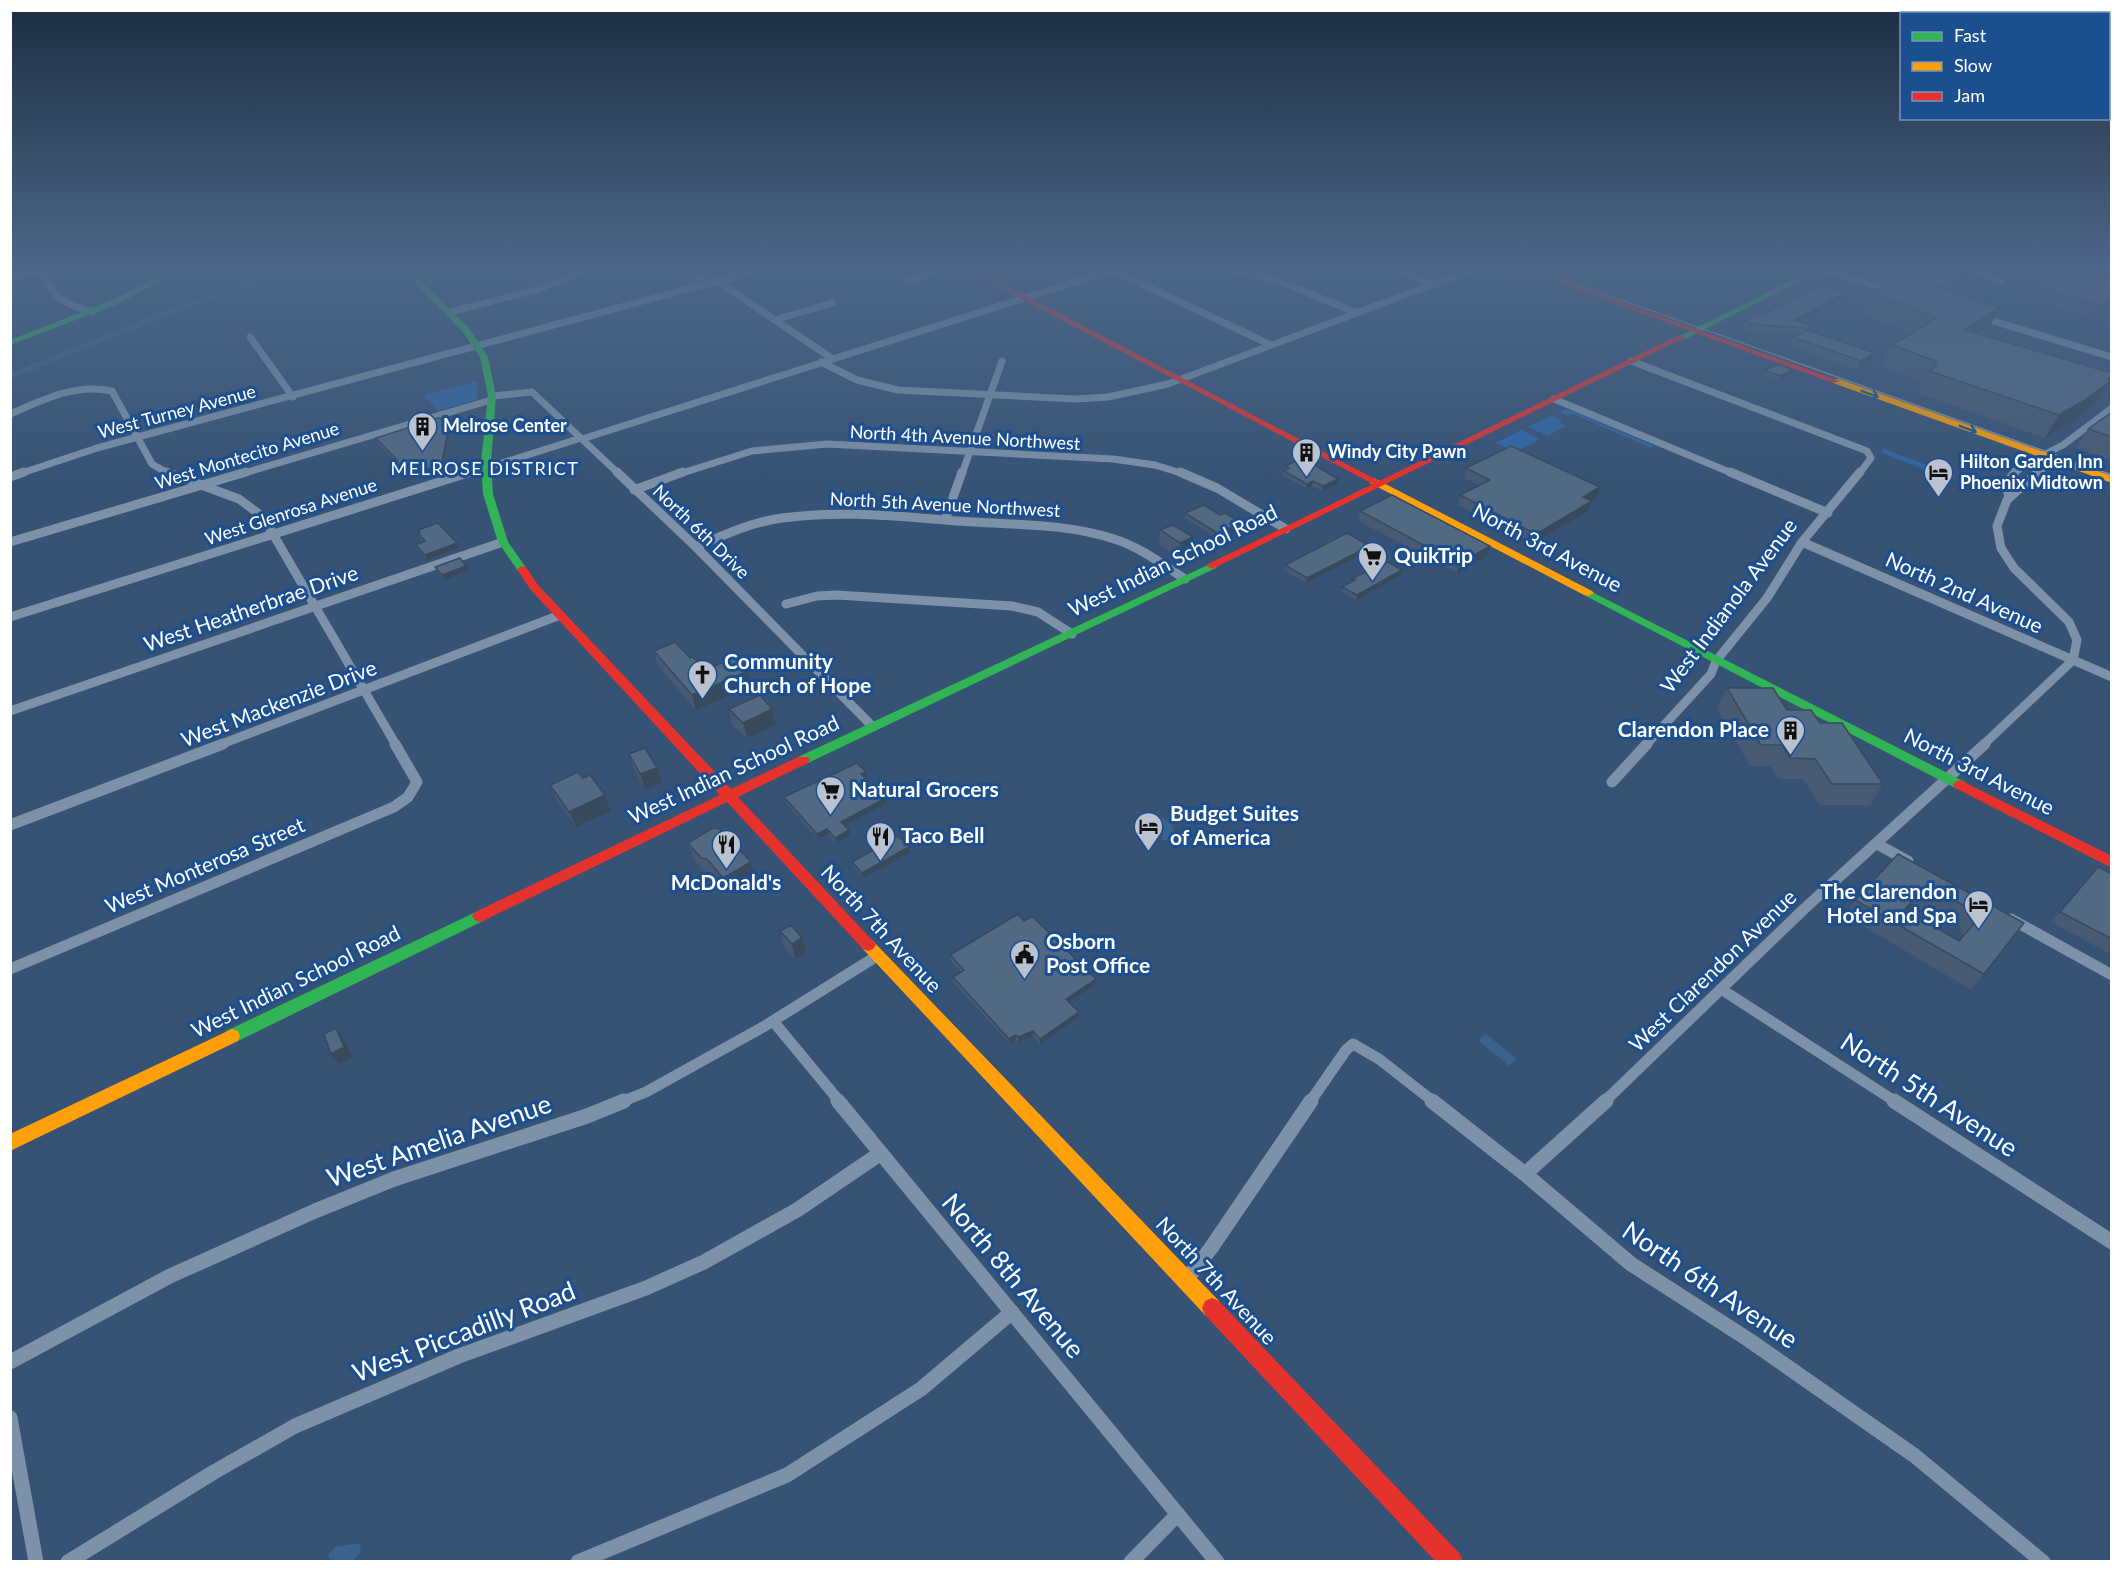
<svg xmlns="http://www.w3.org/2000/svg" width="2122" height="1572" viewBox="0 0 2122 1572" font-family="Lato,sans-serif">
	<rect width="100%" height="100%" fill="#365274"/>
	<path fill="#2f66a5" d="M477 381V399L438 411 423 395Z
		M1565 409 1572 411 1654 446 1647 450 1649 447 1573 414 1569 416 1559 412Z
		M1552 415 1562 420 1559 422 1567 426 1547 436 1528 427Z
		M1521 430 1540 439 1516 452 1496 443Z
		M1882 448 1956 476 1951 480 1883 453Z"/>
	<path fill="#3b618d" d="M1153 812 1171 823 1175 834 1171 840H1161L1163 834 1155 829 1152 820 1146 817Z
		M1486 1034 1517 1059 1509 1066 1478 1040Z
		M360 1543 361 1551 353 1561 330 1559 328 1555 335 1547Z"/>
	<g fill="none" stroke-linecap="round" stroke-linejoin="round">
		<path fill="#3b618d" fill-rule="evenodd" d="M287 267H299L157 320 10 379V373L151 316Z"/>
		<path stroke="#7d92a8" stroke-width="7" d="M684 267 708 284
			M1218 267 1277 280 1357 313
			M1390 267 1433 284
			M1962 267 2001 281
			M1821 269 1896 292
			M43 270C51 297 66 305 92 312
			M1113 270 1271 345
			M10 277 57 267
			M909 280 952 267
			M717 281 833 359
			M450 312 539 289 594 267
			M1980 317 2112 357
			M774 320 832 303
			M250 337 293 397
			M1631 361 1867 451 1871 458 1859 474
			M821 362 857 380 898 390 1075 399 1108 397 1168 384 1479 267
			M492 396 532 392 619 474
			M1554 399 1734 474
			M10 414C43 400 75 383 112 391L152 464 169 474
			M582 439 1122 267
			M19 474 97 448 769 267
			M241 474 491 400
			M467 474 581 438
			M679 474 752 451 827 444 1113 459 1155 465 1184 474
			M962 474 1002 361
			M2014 474 2024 465 2063 445 2112 408
			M2037 474 2048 464 2044 456"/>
		<path stroke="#7d92a8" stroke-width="9" d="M166 472 239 499 263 517 396 745
			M617 472 696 547 873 727
			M1180 472 1217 488 1286 529
			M1730 472 1828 513
			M10 477 24 472
			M634 490 683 472
			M2009 497 2006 484 2015 472
			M945 520 962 472
			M10 542 246 472
			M1802 542 2112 677
			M696 547C724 535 752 522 782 518 846 509 910 518 974 522 1021 525 1068 524 1114 539 1140 547 1162 564 1185 579
			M786 604 817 596 837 595 1012 606 1038 612 1072 634
			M10 617 471 472
			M10 711 503 542
			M219 745 560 615
			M1646 745 1711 674 1716 661 1767 598 1802 542 1860 472
			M1983 745 2073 660 2077 640 2069 622 2014 568 2001 548 1997 526 2007 500 2038 472"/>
		<path stroke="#7d92a8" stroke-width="11" d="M1612 782 1647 744
			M10 825 223 744
			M1877 844 1908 861
			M2011 919 2112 975
			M10 969 394 807 408 797 417 782 395 744
			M1721 989 1896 1102
			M773 1021 840 1102
			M621 1102 646 1092 763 1027 877 956
			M1310 1102 1346 1050 1353 1044 1379 1059 1434 1102
			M1604 1102 1804 909 1985 744"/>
		<path stroke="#7d92a8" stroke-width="15" d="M838 1101 1217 1562
			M1432 1101 1525 1174 1631 1264 1749 1340 1915 1456 2043 1562
			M1894 1101 2112 1242
			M1525 1174 1606 1101
			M1186 1280 1211 1248 1311 1101
			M10 1362 170 1276 315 1211 394 1179 587 1116 624 1101
			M10 1418 36 1562
			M68 1562 214 1472 295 1426 459 1356 646 1288 704 1262 797 1210 881 1153
			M578 1562 787 1475 921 1389 1012 1312
			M1131 1562 1178 1514"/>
		<path fill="#30b455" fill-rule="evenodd" d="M178 267H188L118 304 10 345V340L112 300Z
			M399 267H407L469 328 488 357 496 396 491 462 493 494 508 542 527 569 526 571H518L498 542 483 494 481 462 488 396 480 357 463 332Z
			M1819 267H1829L1685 339 1678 337Z
			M1212 563 1217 566 1216 568 808 763 803 764 796 760 798 757Z
			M1588 590 1965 782 1967 785 1960 790 1955 788 1584 595V591Z
			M480 910 485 912 488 916 485 920 238 1041 232 1043 226 1041 224 1036 226 1031Z"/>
		<path fill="#ff9f0a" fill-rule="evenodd" d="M1833 379H1839L2112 476V483L1833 383Z
			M1374 478 1592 591 1594 593 1588 596 1584 595 1370 483 1369 481Z
			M868 939 873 941 1219 1301 1222 1308 1219 1315 1212 1318 1205 1315 863 949 860 945 863 941Z
			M232 1029 238 1031 240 1036 238 1041 10 1151V1134Z"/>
		<path fill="#e5322d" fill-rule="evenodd" d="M961 267H971L1379 481 1679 335 1686 337 1212 569 1207 566 1208 564 1373 484Z
			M1514 267H1526L1840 381 1833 383Z
			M522 566 526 567 538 585 731 789 798 757H808L810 760 808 763 738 797 873 941 876 945 873 949 868 951 863 949 727 802 485 920 480 922 475 920 472 916 475 912 720 795 530 589 517 569Z
			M1960 780 2112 856V868L1955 788 1953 785 1955 782Z
			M1212 1298 1219 1301 1460 1554 1463 1562H1436L1205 1315 1202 1308 1205 1301Z"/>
		<path stroke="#7e92a7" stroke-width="1.5" d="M1529 267 2112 475"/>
	</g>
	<path fill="#475a72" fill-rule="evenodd" d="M1903 267H1974L1970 276 1958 283 1957 294 2000 308 1988 329 1980 334 2112 373V378L2100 396 2092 406 2071 422 2045 438 1917 393 1923 382 1881 366 1892 345 1911 333 1861 314 1871 293 1909 278V276L1918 272Z
		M1980 267H2112V277L2108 279 2112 280V305L2100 313 2092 317 2030 299 2037 287 2054 278 2022 269 2008 276Z
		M1842 300 1800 322 1808 328 1807 331 1875 353 1870 362 1857 370 1790 346 1794 337 1800 334 1755 332 1742 328 1745 321 1762 315Z
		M1765 370 1791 374 1779 381 1764 375Z
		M2112 412V461L2076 448 2088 429Z
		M450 419 451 423 443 467 437 472 407 481 397 467 395 462H396L378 443 376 438Z
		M1285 466 1337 484 1322 491 1312 486 1306 488 1283 476Z
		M1466 468 1597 497 1590 501H1592L1588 511 1533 544 1458 505 1460 495 1479 485 1464 478Z
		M1360 511 1487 556 1457 573 1358 521Z
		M1185 513 1220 515 1242 523 1241 528 1217 538 1185 518Z
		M418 530 457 543 459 548 427 560 418 549 416 545 423 542 420 538 418 533 419 532Z
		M1160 530 1193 537 1192 552 1179 558 1159 545Z
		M1370 546 1369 551 1306 583 1284 570 1285 565Z
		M435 567 468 571 444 580 437 572Z
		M1375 569 1402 570 1401 575 1356 600 1341 592 1342 587 1352 582V579Z
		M654 651 690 658 705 670 748 671 751 686 696 710 658 666Z
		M1727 688 1820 723 1883 784 1870 805H1819L1803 779H1778L1770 766H1750L1717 709Z
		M729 709H772L776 725 747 738 732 725Z
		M629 754 662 783 645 790 634 769Z
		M866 772 867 777 865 778 886 803 844 825 850 835 836 843 828 834 818 839 785 802 784 797Z
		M583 778 605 795 611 811 576 827 557 800 550 785Z
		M688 843 751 862 755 878 727 893 712 875 706 874 693 858Z
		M909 847 910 853 863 878 853 867 852 862Z
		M1898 854 2024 923 1971 990 1845 915 1855 900ZM1912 904 1931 915 1934 911 1963 928 1960 932 1965 934 1959 941 1906 910Z
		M2098 867 2112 874V955L2051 922Z
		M1024 921 1096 979V984L1069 1002 1079 1012V1017L1040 1044 1033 1036 1018 1042 1016 1040 1010 1044 953 982V977L961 972 950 960V955Z
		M780 931 806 954 795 959 784 946Z"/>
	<path fill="#394a5c" d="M1971 267H1974L1970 276 1948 288 1956 275Z
		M2013 267H2022L2008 276Z
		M2112 270V277L2094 288 2101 276Z
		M1962 284 1957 296 1947 301 1952 290Z
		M1845 293 1842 300 1791 327 1794 320Z
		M2112 298V305L2100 313 2092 317 2099 305Z
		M2000 308 1988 329 1953 351 1964 330Z
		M1875 353 1870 362 1857 370 1861 361Z
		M1793 370 1791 374 1779 381 1781 376Z
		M2112 376V378L2100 396 2092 406 2071 422 2045 438 2059 415Z
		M450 419 451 423 443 467 437 472 407 481 405 476Z
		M1338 479 1337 484 1322 491 1323 486Z
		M1313 481 1312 486 1306 488 1307 484Z
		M1600 487 1597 497 1580 507 1583 497Z
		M1592 501 1588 511 1533 544 1536 534Z
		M1242 523 1241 528 1217 538V533Z
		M1193 537 1192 552 1179 558 1180 543Z
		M457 543 459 548 427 560 425 555Z
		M1370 546 1369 551 1306 583 1307 578Z
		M1490 546 1487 556 1457 573 1459 564Z
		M466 566 468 571 444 580 442 575Z
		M1402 570 1401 575 1356 600 1357 595Z
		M748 671 751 686 696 710 692 695Z
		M772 709 776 725 747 738 743 723Z
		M657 768 662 783 645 790 640 774Z
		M866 772 867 777 862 779 861 774Z
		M605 795 611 811 576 827 569 812Z
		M886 798V803L842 827 841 822Z
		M827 829 828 834 818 839 817 834Z
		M849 830 850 835 836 843 835 838Z
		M909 847 910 853 863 878 862 873Z
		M751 862 755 878 727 893 723 878Z
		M1923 889 1912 904 1893 925 1905 909Z
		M802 938 806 954 795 959 792 944Z
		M1096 979V984L1066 1004V999Z
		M1079 1012V1017L1040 1044V1039Z
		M336 1028 343 1038 352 1057 339 1064 331 1054Z
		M1033 1031V1036L1018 1042V1037Z
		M1016 1035V1040L1010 1044 1009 1039Z"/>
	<path fill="#526984" stroke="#394a5c" stroke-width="1.5" fill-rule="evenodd" d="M1927 267H1971L1956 275 1960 276 1952 281 1962 284 1952 290 1909 276Z
		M2064 267H2112V270L2101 276 2112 280V298L2107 301 2099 305 2037 287 2069 269Z
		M1903 276 2000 308 1964 330 2112 373V376L2107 379 2110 380 2106 384 2085 400 2059 415 1929 371 1936 366 1932 365 1936 361 1892 345 1937 318 1871 293Z
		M1820 286 1845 293 1794 320 1808 325V328L1758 325 1745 321 1756 315H1762Z
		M1807 330 1875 353 1861 361 1794 337Z
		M1779 364 1793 370 1781 376 1765 370Z
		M2112 412V437L2088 429Z
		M438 418 450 419 442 462 435 467 405 476 395 462 398 461 376 438Z
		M1511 446 1600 487 1583 497 1592 501 1536 534 1460 495 1490 480 1466 468Z
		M1303 458 1338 479 1323 486 1313 481 1307 484 1284 471 1289 468 1285 466Z
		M1392 495 1490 546 1459 564 1360 511Z
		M1204 505 1220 515 1225 513 1242 523 1217 533 1185 513Z
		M438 523 457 543 425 555 416 545 425 541 418 533 420 532 418 530Z
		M1173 525 1193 537 1180 543 1160 530Z
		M1347 533 1370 546 1307 578 1285 565Z
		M460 558 466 566 442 575 435 567Z
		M1388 562 1402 570 1357 595 1342 587 1355 580 1352 579 1373 568 1375 569Z
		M675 642 690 658 693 657 705 670 735 657 748 671 692 695 654 651Z
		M1727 688H1773L1787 710H1811L1820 723H1842L1883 784H1832L1815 759 1790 758 1782 745H1761Z
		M760 695 772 709 743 723 729 709Z
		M645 748 657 768 640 774 629 754Z
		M857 763 866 772 861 774 886 798 841 822 849 830 835 838 827 829 817 834 784 797Z
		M578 772 583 778 590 775 605 795 569 812 550 785Z
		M718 828 751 862 723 878 707 859 701 858 688 843 711 829Z
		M898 836 909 847 862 873 852 862Z
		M1898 854 2024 923 1984 974 1855 900ZM1923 889 1943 900 1946 896 1976 912 1973 916 1978 919 1959 941 1905 909Z
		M2098 867 2112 874V939L2060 912Z
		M1018 914 1024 921 1032 916 1096 979 1066 999 1079 1012 1040 1039 1033 1031 1018 1037 1016 1035 1009 1039 953 977 964 970 950 955Z
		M791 925 802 938 792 944 780 931Z
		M336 1028 344 1047 331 1054 324 1034Z"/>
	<defs><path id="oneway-shaft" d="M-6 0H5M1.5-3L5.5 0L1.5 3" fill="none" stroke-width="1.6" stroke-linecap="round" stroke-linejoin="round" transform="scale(1.5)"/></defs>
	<g stroke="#1d5989">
		<use href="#oneway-shaft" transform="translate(1870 394) rotate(20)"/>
		<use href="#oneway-shaft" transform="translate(1968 429) rotate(20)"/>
	</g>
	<linearGradient id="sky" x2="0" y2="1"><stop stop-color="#1e2d40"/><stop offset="0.55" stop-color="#4c6688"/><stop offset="1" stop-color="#4c6688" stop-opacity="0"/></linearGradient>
	<rect width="2122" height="487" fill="url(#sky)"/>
	<defs>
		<symbol id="building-pin" viewBox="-11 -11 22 30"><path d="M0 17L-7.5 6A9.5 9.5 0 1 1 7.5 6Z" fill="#b9c2ce" stroke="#1b4f8f"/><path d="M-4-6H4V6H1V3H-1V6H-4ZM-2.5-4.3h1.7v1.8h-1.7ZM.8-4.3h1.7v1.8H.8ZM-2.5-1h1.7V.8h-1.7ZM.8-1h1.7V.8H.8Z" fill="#111"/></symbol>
		<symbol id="hotel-pin" viewBox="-11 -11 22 30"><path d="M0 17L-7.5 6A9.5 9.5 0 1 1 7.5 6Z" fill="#b9c2ce" stroke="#1b4f8f"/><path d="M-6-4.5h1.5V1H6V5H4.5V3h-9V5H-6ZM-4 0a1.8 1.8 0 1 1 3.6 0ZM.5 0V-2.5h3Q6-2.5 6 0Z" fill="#111"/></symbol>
		<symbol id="supermarket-pin" viewBox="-11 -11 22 30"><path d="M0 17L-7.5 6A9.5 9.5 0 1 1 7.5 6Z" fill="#b9c2ce" stroke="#1b4f8f"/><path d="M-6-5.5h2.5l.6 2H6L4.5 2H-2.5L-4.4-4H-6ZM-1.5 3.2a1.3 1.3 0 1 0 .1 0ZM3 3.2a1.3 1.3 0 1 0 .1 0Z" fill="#111"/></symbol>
		<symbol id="church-pin" viewBox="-11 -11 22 30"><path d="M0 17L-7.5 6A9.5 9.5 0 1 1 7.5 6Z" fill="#b9c2ce" stroke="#1b4f8f"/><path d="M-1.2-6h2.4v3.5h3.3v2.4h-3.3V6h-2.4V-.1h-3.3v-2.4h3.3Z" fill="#111"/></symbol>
		<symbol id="restaurant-pin" viewBox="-11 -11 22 30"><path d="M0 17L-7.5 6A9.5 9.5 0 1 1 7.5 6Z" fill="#b9c2ce" stroke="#1b4f8f"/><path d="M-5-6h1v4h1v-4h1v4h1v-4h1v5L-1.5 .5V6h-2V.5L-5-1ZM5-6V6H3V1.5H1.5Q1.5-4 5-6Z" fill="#111"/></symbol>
		<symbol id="civic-pin" viewBox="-11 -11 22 30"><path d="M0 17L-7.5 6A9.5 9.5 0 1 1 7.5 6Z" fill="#b9c2ce" stroke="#1b4f8f"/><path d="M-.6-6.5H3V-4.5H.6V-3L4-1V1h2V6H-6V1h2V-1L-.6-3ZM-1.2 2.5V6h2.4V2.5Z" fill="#111"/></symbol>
	</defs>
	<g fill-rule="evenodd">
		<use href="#building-pin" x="406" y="410" width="33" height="45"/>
		<use href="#building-pin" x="1290" y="436" width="33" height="45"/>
		<use href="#hotel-pin" x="1922" y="456" width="33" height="45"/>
		<use href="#supermarket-pin" x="1356" y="540" width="33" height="45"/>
		<use href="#church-pin" x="686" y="658" width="33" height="45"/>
		<use href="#building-pin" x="1774" y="714" width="33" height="45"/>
		<use href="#supermarket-pin" x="814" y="774" width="33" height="45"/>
		<use href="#hotel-pin" x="1132" y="810" width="33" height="45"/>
		<use href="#restaurant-pin" x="864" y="820" width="33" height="45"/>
		<use href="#restaurant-pin" x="710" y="828" width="33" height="45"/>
		<use href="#hotel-pin" x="1962" y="888" width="33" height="45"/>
		<use href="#civic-pin" x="1008" y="938" width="33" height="45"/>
	</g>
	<g text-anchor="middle" stroke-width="6" stroke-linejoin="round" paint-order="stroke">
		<g font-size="18" fill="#fff" stroke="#1b4f8f">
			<text transform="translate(177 412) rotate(-15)" y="6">West Turney Avenue</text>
			<text transform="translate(965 438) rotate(3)" y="6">North 4th Avenue Northwest</text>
			<text transform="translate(247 456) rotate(-17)" y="6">West Montecito Avenue</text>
			<text transform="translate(945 505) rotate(3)" y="6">North 5th Avenue Northwest</text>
			<text transform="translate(291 512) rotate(-18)" y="6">West Glenrosa Avenue</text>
			<text transform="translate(701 532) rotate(44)" y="6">North 6th Drive</text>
		</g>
		<g font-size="18" font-weight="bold" fill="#fff" stroke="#1b4f8f" text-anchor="start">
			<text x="443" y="432">Melrose Center</text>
			<text x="1328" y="458">Windy City Pawn</text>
			<text x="1960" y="468">Hilton Garden Inn<tspan x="1960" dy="21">Phoenix Midtown</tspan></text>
		</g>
		<g font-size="18" letter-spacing="1.5" fill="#fff" stroke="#1b4f8f">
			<text x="485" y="475">MELROSE DISTRICT</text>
		</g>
		<g font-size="21" fill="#fff" stroke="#1b4f8f">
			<text transform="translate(1547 548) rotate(28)" y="7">North 3rd Avenue</text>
			<text transform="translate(1173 561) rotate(-26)" y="7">West Indian School Road</text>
			<text transform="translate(1964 593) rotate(24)" y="7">North 2nd Avenue</text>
			<text transform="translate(1729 606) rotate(-53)" y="7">West Indianola Avenue</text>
			<text transform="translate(251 609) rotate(-19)" y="7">West Heatherbrae Drive</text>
			<text transform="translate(279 704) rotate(-21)" y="7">West Mackenzie Drive</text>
			<text transform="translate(734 770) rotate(-25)" y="7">West Indian School Road</text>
			<text transform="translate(1979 772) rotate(27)" y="7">North 3rd Avenue</text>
			<text transform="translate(205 866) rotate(-23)" y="7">West Monterosa Street</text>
			<text transform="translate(881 929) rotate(47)" y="7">North 7th Avenue</text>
			<text transform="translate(1713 971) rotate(-44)" y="7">West Clarendon Avenue</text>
			<text transform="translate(296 982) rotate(-26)" y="7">West Indian School Road</text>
			<text transform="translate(1216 1281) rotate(47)" y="7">North 7th Avenue</text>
		</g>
		<g font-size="21" font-weight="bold" fill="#fff" stroke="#1b4f8f" text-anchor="start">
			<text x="1394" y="563">QuikTrip</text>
			<text x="724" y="669">Community<tspan x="724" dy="24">Church of Hope</tspan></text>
			<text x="1769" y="737" text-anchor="end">Clarendon Place</text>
			<text x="851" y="797">Natural Grocers</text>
			<text x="1170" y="821">Budget Suites<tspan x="1170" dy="24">of America</tspan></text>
			<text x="901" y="843">Taco Bell</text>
			<text x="726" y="890" text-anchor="middle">McDonald's</text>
			<text x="1957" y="899" text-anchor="end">The Clarendon<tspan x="1957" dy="24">Hotel and Spa</tspan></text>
			<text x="1046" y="949">Osborn<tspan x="1046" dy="24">Post Office</tspan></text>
		</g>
		<g font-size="26" fill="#fff" stroke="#1b4f8f">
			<text transform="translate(1929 1095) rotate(33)" y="9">North 5th Avenue</text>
			<text transform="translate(439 1141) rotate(-19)" y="9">West Amelia Avenue</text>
			<text transform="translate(1013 1276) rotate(50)" y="9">North 8th Avenue</text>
			<text transform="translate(1710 1285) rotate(34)" y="9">North 6th Avenue</text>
			<text transform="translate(464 1332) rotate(-21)" y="9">West Piccadilly Road</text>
		</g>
	</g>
	<rect width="2122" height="1572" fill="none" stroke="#ffffff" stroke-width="24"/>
	<rect x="1900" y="12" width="210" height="108" fill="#1b4f8f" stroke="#7695bc" stroke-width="1.5"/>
	<rect x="1912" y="32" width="30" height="9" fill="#30b455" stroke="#7695bc" stroke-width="1.5"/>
	<text x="1954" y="42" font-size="18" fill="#ffffff">Fast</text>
	<rect x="1912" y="62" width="30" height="9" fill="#ff9f0a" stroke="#7695bc" stroke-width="1.5"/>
	<text x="1954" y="72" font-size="18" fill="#ffffff">Slow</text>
	<rect x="1912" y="92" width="30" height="9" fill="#e5322d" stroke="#7695bc" stroke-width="1.5"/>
	<text x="1954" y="102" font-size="18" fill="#ffffff">Jam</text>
</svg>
